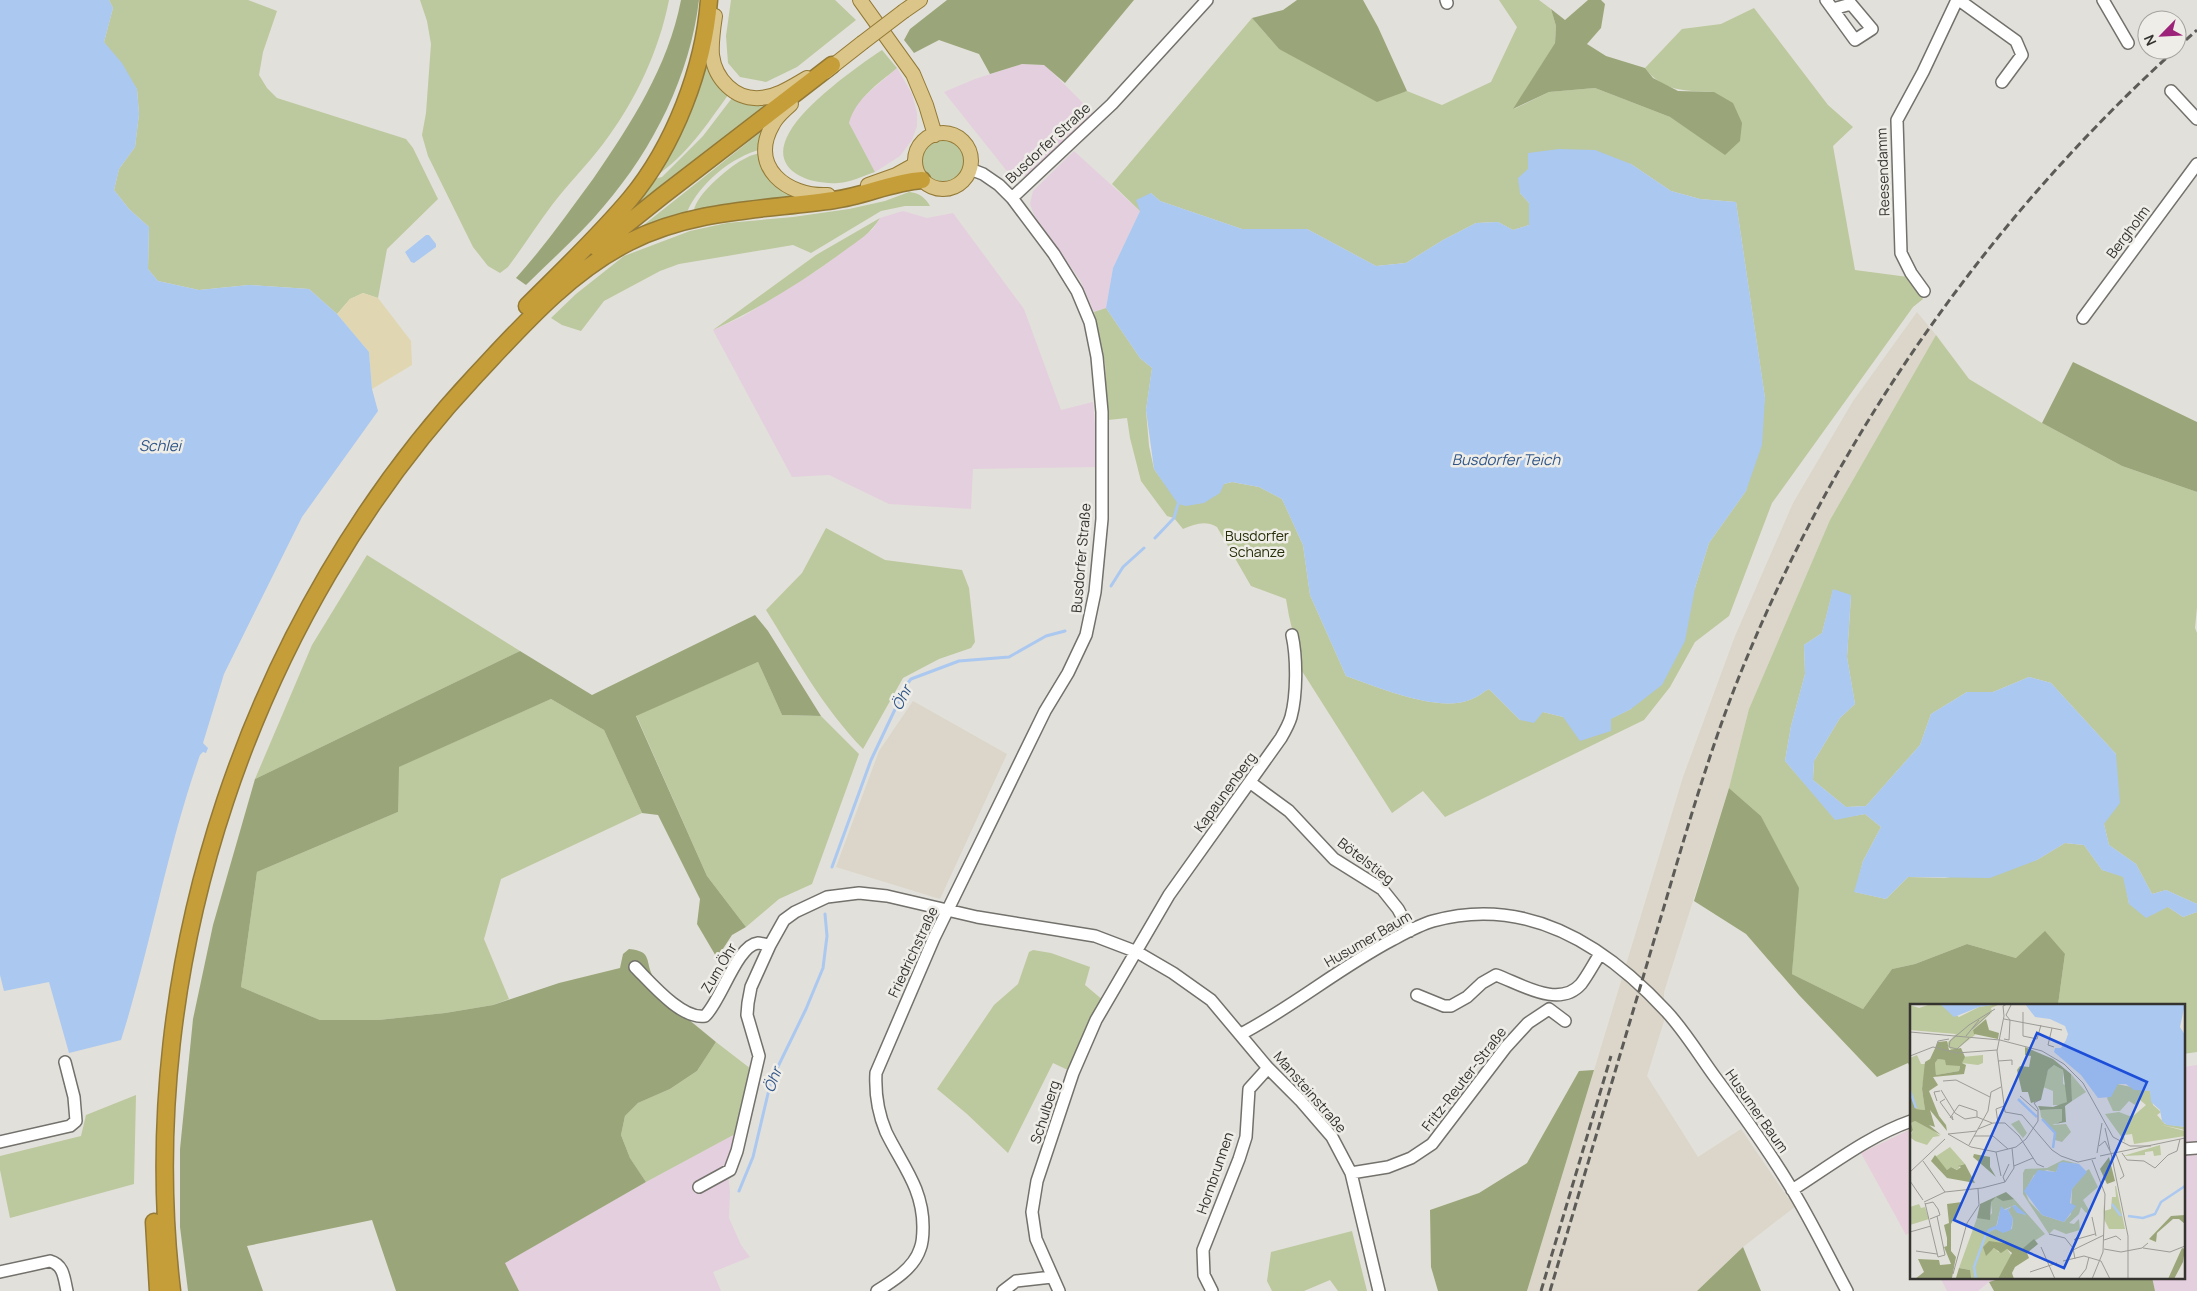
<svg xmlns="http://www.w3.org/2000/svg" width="2197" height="1291" viewBox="0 0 2197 1291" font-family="Manrope,sans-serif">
	<rect width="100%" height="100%" fill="#e2e0da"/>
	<path fill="#e4cfde" d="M1022 64 1045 65 1093 113 1036 169 1025 176 1015 177 1006 170 944 92 975 79Z
		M897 68 912 94 917 113V126L912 140 900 156 875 172 849 123 852 112 860 100Z
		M1074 151 1140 211 1113 268 1106 308 1094 312 1080 280 1034 215 1030 204 1033 191Z
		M903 211 927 218 953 213 1024 309 1061 410 1093 402 1099 467 973 469 971 509 889 504 829 475 792 477 713 330 742 317 818 270 873 229 880 218Z
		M2197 1065V1291H2155L2152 1277H2183V1067Z
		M737 1133 727 1163 730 1192 729 1218 741 1245 750 1257 713 1272 721 1291H519L504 1263 646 1182Z
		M1940 1277H2005L1989 1282 1978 1291H1947Z"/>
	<path fill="#e6cfda" d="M1911 1129V1232L1906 1235 1861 1153Z"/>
	<path fill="#dbd6c9" d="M1917 312 1936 335 1830 520 1749 709 1729 788 1664 992V1021L1647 1076 1698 1157 1741 1129 1788 1198 1805 1199 1743 1247 1697 1291H1527L1683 777 1735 636 1793 503 1853 401Z
		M913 701 1007 754 940 899 836 867 879 751Z"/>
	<path fill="#bcc89d" d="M109 0H248L277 11 263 52 259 75 267 88 277 98 406 139 413 148 438 199 387 249 378 298 363 293 350 299 337 314 309 289 249 285 199 290 158 281 148 269 149 227 129 209 114 190 119 169 135 147 139 114 137 89 104 42 113 8Z
		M420 0H669C659 51 635 102 603 144 587 165 568 184 552 205 537 225 523 247 508 267L500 273 488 266 473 247 428 156 422 135 426 113 431 44 427 21Z
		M731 0H835L856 20 797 67 766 82 740 77 728 63 726 36Z
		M1499 0H1539L1551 9 1556 26 1555 43 1514 109 1549 92 1595 88 1670 117 1725 154 1714 92C1687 91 1663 92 1645 68L1682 29 1721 24 1754 8 1828 105 1853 127 1833 146 1855 270 1908 277 1923 299 1913 307 1772 503 1729 616 1695 642 1670 687 1644 720 1445 817 1423 791 1392 813 1302 671 1289 616 1286 599 1251 586 1217 527C1205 520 1195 524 1183 529L1174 518 1167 516 1141 481 1130 438 1127 418 1108 420 1105 363 1094 312 1106 308 1140 358 1152 368 1146 410 1149 446 1154 469 1164 483 1224 484 1232 482 1259 487 1282 499 1303 545 1310 595 1346 676C1378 687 1439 714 1472 699 1478 697 1483 692 1489 689L1520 720 1543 712 1563 717 1610 719 1631 709 1695 588 1709 543 1746 491 1765 398 1736 202 1700 199 1671 191 1631 164 1528 154V169L1520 193 1529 203V225L1513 230 1498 222 1476 223 1443 240 1406 263 1376 266 1307 229H1242L1160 201 1151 193 1140 211 1112 184 1252 18 1279 49 1400 93 1407 91 1442 105 1491 82 1517 27Z
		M706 50 718 85 728 95C709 122 685 157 657 175Z
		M882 50 897 68C878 84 856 98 849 123L875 172C863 176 851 182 838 183 808 185 768 170 789 133 805 104 855 68 882 50Z
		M732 98 775 100 619 220 654 179 662 177 703 136Z
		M766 128 762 149C731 157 700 183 687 212L631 235Z
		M922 161a21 21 0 1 1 42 0a21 21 0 1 1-42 0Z
		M761 153C770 178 773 185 797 199L694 211C695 195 732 164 746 158 751 155 756 154 761 153Z
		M909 192C919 193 925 197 930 206H905L881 211 811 253 793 245 679 264 660 271 604 301 581 331 562 325 551 318 576 294 624 256 690 231 727 223 793 217 849 209 885 201Z
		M880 218C871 233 858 241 844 251 803 281 759 309 713 330L816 255Z
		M1936 335 1969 379 2042 423 2122 466 2197 492V607L2195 628 2197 633V904L2166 890 2152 894 2136 864 2109 845 2104 824 2116 754 2051 683 2029 677 1993 692H1967L1931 714 1920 745 1866 806 1846 807 1813 780 1814 761 1840 718 1855 704 1847 657 1851 596 1833 590 1822 633 1804 645 1805 674 1791 726 1785 761 1835 819 1865 814 1881 827 1863 861 1855 892 1886 899 1908 877 1945 878 2037 860 2065 843 2084 845 2102 870 2124 876 2129 904 2168 907 2183 917 2197 912V1052L2183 1054V1005H2058L2065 954 2016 958 1967 944 1915 964 1892 969 1863 1009 1792 974 1798 888 1761 816 1729 788 1749 709 1830 520Z
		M826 528 885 560 962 570 969 588 975 642 971 648 939 659 903 678 863 749C823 708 796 658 766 610L802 573Z
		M367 555 520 651 255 779 312 645Z
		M758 662 782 715 821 716 859 754 812 884 779 899 746 927 707 876 636 715Z
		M551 699 604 730 642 813 501 879 484 939 509 999 493 1005 445 1013 378 1020H320L241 987 257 872 398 812V767Z
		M1033 950 1051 953 1090 967 1085 985 1104 1001 1070 1071 1053 1063 1008 1153 967 1114 937 1089 994 1005 1018 984 1029 952Z
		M716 1042 751 1069 737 1133 646 1182 630 1158 621 1135 625 1116 638 1103 670 1089 697 1071Z
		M136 1095 134 1184 10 1218 0 1170V1156L81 1136 86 1115Z
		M1352 1231 1367 1291H1338L1330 1280 1304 1291H1272L1267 1281 1271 1252Z"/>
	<path fill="#9aa679" d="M681 0H699C690 75 654 148 604 206 581 234 552 259 526 285L516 278C544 247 568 213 593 179 631 124 668 67 681 0Z
		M947 0H1134L1065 83 1044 65 1022 64 990 74 979 54 939 40 914 53 904 40 910 29Z
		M1297 0H1363L1378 27 1407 91 1377 102 1279 49 1252 18 1283 10Z
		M1588 0H1601L1605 4 1601 28 1587 44 1606 56 1645 68 1653 78 1678 91 1714 92 1733 103 1742 123 1740 141 1725 155 1670 117 1595 88 1549 92 1513 109 1555 43 1556 26 1551 9 1565 20Z
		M2073 362 2197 422V492L2122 466 2042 423Z
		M755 615 768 631 821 716 782 715 758 662 636 716 707 876 746 927 732 935 717 958 697 924 700 899 658 815 642 813 604 730 551 699 399 767 398 812 257 872 241 987 320 1020H378L445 1013 493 1005 559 983 620 968 623 954 629 949C654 951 644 963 654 978 661 988 680 1000 690 1008L688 1019 716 1042 697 1071 670 1089 638 1103 625 1116 621 1135 630 1158 646 1182 505 1263 519 1291H396L372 1220 247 1246 263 1291H188L180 1227V1149L193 1019 213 925 255 779 520 651 592 695Z
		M1729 788 1761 816 1799 888 1792 974 1863 1009 1892 969 1915 964 1967 944 2016 958 2045 931 2065 954 2058 1005H1911V1069L1908 1063 1877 1077 1799 995 1746 934 1694 901Z
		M1594 1070 1527 1291H1438L1431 1267 1430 1210 1479 1193 1527 1163 1579 1071Z
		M1743 1247 1761 1291H1697Z
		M2005 1277H2152L2155 1291H1994L1989 1282Z"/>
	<path fill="#e0d7b2" d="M363 293 378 298 411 341 412 365 372 389 369 352 337 314 350 299Z"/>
	<path fill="#abc8f0" d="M0 0H109L113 8 104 42 122 63 137 89 139 114 135 147 119 169 114 190 129 209 149 227 148 269 158 281 199 290 249 285 309 289 337 314 369 352 372 389 378 411 302 517 224 674 203 743 208 748 206 753 203 752 200 755C167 848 151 946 121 1040L69 1053 49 982 4 991 0 975Z
		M1559 149 1595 150 1631 164 1671 191 1700 199 1736 202 1765 398 1762 445 1746 491 1709 543 1695 588 1685 641 1662 685 1631 709 1611 719V731L1580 741 1563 717 1543 712 1534 723 1520 720 1489 689C1483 692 1478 697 1472 699 1439 714 1378 687 1346 676L1310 595 1303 545 1282 499 1259 487 1232 482 1224 484 1220 493 1204 503 1186 506 1178 504 1154 469 1146 410 1152 368 1140 358 1106 308 1113 268 1140 211 1136 200 1151 193 1160 201 1242 229H1307L1376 266 1406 263 1443 240 1476 223 1498 222 1513 230 1529 225V203L1520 193 1518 178 1528 169V153Z
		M426 235H429L436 244V247L414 263 411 262 405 252Z
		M1833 589 1851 595 1847 657 1855 704 1840 718 1814 761 1813 780 1846 807 1866 806 1920 745 1931 714 1967 692H1993L2029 677 2051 683 2116 754 2120 803 2104 824 2109 845 2136 864 2152 894 2166 890 2197 904V912L2183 917 2168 907 2146 918 2129 904 2123 877 2102 870 2084 845 2065 843 2037 860 1990 878 1908 877 1886 899 1854 892 1863 861 1881 827 1865 814 1835 820 1785 761 1791 726 1805 674 1804 645 1822 633Z"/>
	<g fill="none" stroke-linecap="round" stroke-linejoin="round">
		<path stroke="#abc8f0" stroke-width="3" d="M1155 538 1174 518 1178 504
			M1111 586 1123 567 1144 548
			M832 867 871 760 907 684 911 679 959 661 1009 657 1046 636 1065 631
			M739 1191 753 1157 771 1081 806 1009 823 968 827 936 825 914"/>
		<defs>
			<path id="minor" d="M1446 0 1447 3
				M1826 0 1855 40 1872 29 1851 4 1833 9
				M1959 0 2016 41 2022 55 2002 82
				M2103 0 2128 43
				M2171 91 2197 119
				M1012 198 1112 104 1207 0
				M1924 291 1911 273 1901 253 1897 120 1923 72 1957 0
				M2083 318 2197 164
				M1251 783 1289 811 1334 859 1382 889 1398 909 1410 931
				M635 967C651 983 682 1020 705 1016 721 1001 737 945 758 943 761 943 766 945 770 945
				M1417 995 1444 1006H1451L1467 997 1482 983 1496 975C1521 984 1559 1009 1581 984 1588 975 1594 963 1600 954
				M1241 1034C1294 1006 1339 968 1392 940 1405 933 1419 925 1433 921 1526 895 1604 944 1666 1011 1684 1030 1699 1055 1715 1077 1741 1112 1767 1148 1790 1186 1811 1220 1828 1256 1847 1291
				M0 1142 70 1126 76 1121 74 1097 65 1062
				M2183 1149 2197 1148
				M1351 1173 1388 1167 1411 1158 1432 1144 1506 1047 1528 1023 1549 1009 1565 1021
				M699 1187 730 1170 737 1151 759 1056 747 1015 748 1003 751 987 770 945 784 920 795 912 827 897 859 893 887 896 977 917 1095 936 1137 952 1173 973 1211 1000 1268 1068 1300 1100 1332 1137 1351 1173 1379 1291
				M1792 1190C1830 1166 1868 1136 1911 1121
				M0 1272 50 1261C64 1265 64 1278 67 1291
				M877 1291C893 1281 914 1268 920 1249 923 1242 923 1234 923 1227 923 1188 902 1165 886 1132 878 1113 875 1092 876 1073L934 938 1045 711 1068 673 1086 635 1095 592 1102 519V412L1097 357 1090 322 1077 291 1054 254 1012 198 999 185 983 174 970 169
				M1003 1291 1016 1281 1052 1277
				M1059 1291 1036 1239 1032 1212 1037 1181 1073 1073 1096 1020 1169 895 1281 738C1285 731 1289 724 1291 717 1297 695 1297 657 1292 635
				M1212 1291 1204 1275 1203 1250 1239 1159 1246 1137 1249 1089 1268 1068"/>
			<path id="major" d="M860 0 913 74 926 105 935 135
				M904 11 920 0
				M715 16C713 29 711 43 712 55 715 79 735 100 760 98 777 97 793 86 807 78
				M825 72 862 43
				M791 104C785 110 777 116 773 124 748 167 787 197 828 195
				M915 161a28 28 0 1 1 56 0a28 28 0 1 1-56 0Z
				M868 185 896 175 914 165 915 160"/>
			<path id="highway" d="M597 248 662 196 832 65
				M527 306C562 271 598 237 630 199 674 146 704 68 709 0
				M154 1222 158 1291
				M172 1291C133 965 252 614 476 375 522 326 568 273 629 242 694 209 764 210 834 200 864 196 892 182 922 180"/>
		</defs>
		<use href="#minor" stroke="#73716b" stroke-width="14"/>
		<use href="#major" stroke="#927936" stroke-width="16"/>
		<use href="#highway" stroke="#927936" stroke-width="19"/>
		<use href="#minor" stroke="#fff" stroke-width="11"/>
		<use href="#major" stroke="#dcc588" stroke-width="14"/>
		<use href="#highway" stroke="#c59e39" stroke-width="16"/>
		<path stroke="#5c5b57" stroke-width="3" stroke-dasharray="8 4" stroke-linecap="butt" d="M2177 48 2197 30
			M1541 1291 1611 1056
			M1550 1291C1585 1173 1620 1055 1655 937 1682 847 1707 755 1743 667 1839 433 1987 221 2175 50"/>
		<defs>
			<path id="major-bridge" d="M862 43 904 11"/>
		</defs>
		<use href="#major-bridge" stroke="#927936" stroke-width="16" stroke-linecap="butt"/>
		<use href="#major-bridge" stroke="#dcc588" stroke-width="14"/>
	</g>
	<g text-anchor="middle" stroke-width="5" stroke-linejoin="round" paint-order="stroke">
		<g font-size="14" fill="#343330" stroke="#efede7">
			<text transform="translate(1048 143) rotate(-43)" y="5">Busdorfer Straße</text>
			<text transform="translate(1883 172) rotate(-92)" y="5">Reesendamm</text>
			<text transform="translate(2128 232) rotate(-53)" y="5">Bergholm</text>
			<text transform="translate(1081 558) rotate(-85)" y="5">Busdorfer Straße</text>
			<text transform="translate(1225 792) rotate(-54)" y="5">Kapaunenberg</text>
			<text transform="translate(1366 861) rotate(37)" y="5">Bötelstieg</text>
			<text transform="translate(1368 939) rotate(-30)" y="5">Husumer Baum</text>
			<text transform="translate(913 952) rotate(-65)" y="5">Friedrichstraße</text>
			<text transform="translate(719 968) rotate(-59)" y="5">Zum Öhr</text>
			<text transform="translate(1464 1079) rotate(-52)" y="5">Fritz-Reuter-Straße</text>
			<text transform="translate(1310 1092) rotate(49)" y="5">Mansteinstraße</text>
			<text transform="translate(1757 1111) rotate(55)" y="5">Husumer Baum</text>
			<text transform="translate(1045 1112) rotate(-72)" y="5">Schulberg</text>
			<text transform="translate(1215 1173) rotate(-71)" y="5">Hornbrunnen</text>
		</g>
		<g font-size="14" fill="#262e09" stroke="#efede7">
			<text x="1257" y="541">Busdorfer<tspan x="1257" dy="16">Schanze</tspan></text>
		</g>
		<g font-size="15" font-style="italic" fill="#305689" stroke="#efede7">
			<text x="160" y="451">Schlei</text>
			<text x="1506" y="465">Busdorfer Teich</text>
			<text transform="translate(902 698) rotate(-63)" y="5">Öhr</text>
			<text transform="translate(773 1080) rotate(-70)" y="5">Öhr</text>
		</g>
	</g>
	<g transform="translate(1910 1004)">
		<rect width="275" height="275" fill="#e2e0da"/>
		<path d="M21 0H30L49 13 69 3 90 0 81 4 82 8 63 26 65 31 43 48 36 40 46 30 0 26V1L9 4ZM7 51 11 60H16L12 85 15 106 6 105 0 90V54ZM73 51V59L68 61 52 59V53ZM28 55 36 56V61H50L49 67 26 71 25 59ZM144 61 153 66V80L157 82V98L152 101H143V87L133 83 138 66ZM161 70 176 88 162 97ZM207 80 240 87 243 101 251 108 247 111 255 120 275 123V126L252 121 275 127V132L224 140 222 130 214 131 215 138 195 110 209 108 222 113 236 101 230 96 225 101 219 97 210 107H203L197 94ZM152 105V117L142 121 156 120 161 128 152 138 145 136V129L131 113 130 106ZM109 116 117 129 113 134 101 120ZM5 117 24 127 30 132 23 133 17 141 5 137 0 133 3 126 1 119ZM250 141 251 151 244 152 243 147 235 148V151L213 152ZM40 143 55 160 50 161 48 166 41 163 37 166 25 153ZM153 156 169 160 150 159 146 168 137 166 124 171 115 187 119 197 132 211 154 218 161 210 162 185 176 167 179 165 188 183 173 196 180 208 176 209 171 203 169 210 159 219 164 220 169 215 170 226 156 230 144 225 139 230 113 190V169L115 165 137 164ZM205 182H206L215 225H199L194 215 193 200 194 207 201 205 202 193H206ZM86 193 104 195 135 230 111 246 100 240 79 238 78 248 85 244 88 248 97 245 102 252 89 275 60 274V266L49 264 67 214 79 213 82 209 81 198ZM105 201 116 212 102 202 98 206 103 215 102 225H85L76 230 86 223 90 207ZM9 200 11 204 15 203 19 215 0 221V203Z" fill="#bcc89d" fill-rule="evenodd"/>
		<path d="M76 15 79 26 89 29 88 35 64 30 63 26ZM37 37 39 46 51 44 55 53 52 59 56 61 54 70 23 73 28 81 19 87 29 112 36 121 37 127 20 106 25 123 19 121 31 131 5 117 1 119 3 126 0 130V90L6 105 15 106 12 85 15 58 20 55 28 38ZM28 55 35 56 36 61 50 62 49 67 26 71 25 59ZM115 43 143 55 161 70 162 97 155 102 156 118 145 120 152 117V105L130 106 128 102 143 103 157 98 153 66 144 61 138 66 131 96 121 99 118 88H112L107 66 110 62 119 63 121 52 115 51ZM64 150 80 153V163L86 173 63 153ZM25 151 37 166 41 163 47 166 51 163 48 162 55 160 65 179 37 174 21 157ZM199 153 205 177 197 180 190 165ZM96 188 104 195 93 197 86 193 81 198 80 216 67 214 70 200ZM52 198 41 220V247L46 253 42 274H46L49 264 60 266 61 274 82 275H5L14 268 8 255 29 256 30 261 41 260 34 243 37 242V234L34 221 39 219 37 200ZM275 211V220L269 215H263L247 229 246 238 239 235 261 212ZM124 235 128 240 117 249 119 254 105 263 102 269 104 275H88L102 249 97 245 91 249 84 244 76 252 73 243 79 237 100 240 111 246ZM272 244 275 245 273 258 264 275H258Z" fill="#9aa679" fill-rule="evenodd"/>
		<path d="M30 0H88L69 3 44 13ZM115 0H275L270 23 275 31V123L257 121 252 117 250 106 241 98 240 87 224 86 216 80H208L201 93 188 94 171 71 144 48 145 44H151L156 36 158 30 155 22 140 15 125 13ZM153 158 169 160 177 168 162 185 160 199 166 202 154 218 132 211 114 187 128 166 146 168 149 159ZM105 201 117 211 107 209 102 202 98 206 103 215 101 226 93 229 85 225 76 230 78 225 87 221 91 202 95 206Z" fill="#abc8f0"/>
		<path fill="none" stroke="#abc8f0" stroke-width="2.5" d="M0 87 6 104M108 95 127 113M132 115 145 129 143 144M202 200 211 212M218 212 233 214 245 210 251 198 275 182M66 275 64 263 76 230"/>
		<path fill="none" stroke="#9c9b96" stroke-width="1" d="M97 0 93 2 94 12 87 47 95 108 112 111 142 146 151 152 168 158 186 154M113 8V32L127 35 131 21M94 15 142 24M100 16 96 11 101 1M62 25 80 9M0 28 90 36 132 47 154 60 173 79 203 133 220 142H241M56 32 69 16M59 34 47 45 39 43 40 37 59 21 85 5M94 35 99 36 100 16M26 43 28 37 39 35M144 43 138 41 142 24 152 26M0 52 23 43 47 49 87 46M88 57 102 56V61M33 77 46 76 80 93M31 86 45 109 55 115 67 113 82 119M110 92 127 107M35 95 30 98 43 116 42 112M27 97 24 88 30 87M40 114 49 101 67 107V113M88 119 86 105 94 102M195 124 200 146M68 125 83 119H95L109 132 127 160 134 163M38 130 61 143 86 148 106 143 116 135 128 117V105L124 99 131 95M38 130 67 127M64 132H83L98 145M59 141 78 107 81 88 91 83M189 142 195 137 201 149 218 232V275M86 148 91 172M187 149 192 119M212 149 217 156 234 157 245 164 258 151 267 147 270 135M206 150 214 172 210 175M190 152 275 134M13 157 35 188M104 162 123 154M0 168 35 135M0 177 13 196M95 178 93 173 99 160M14 198 35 188 72 184 95 178 104 164 102 144M15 199 28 253 35 251 27 212M15 200 23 198 28 205 30 211 20 215M182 213 186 232M0 228 21 222M139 230 155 234 163 244 165 255M167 233 164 236 185 230M194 236 206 232 211 236M131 243 145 275M233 244 260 248 275 242M194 245 211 248 232 244 238 239M163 246 194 231M6 247 27 250M153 257 174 252 191 257M191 257 200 275M120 268 147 259M43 270 57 219 69 201 68 185M168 275 176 265 179 253M182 275 193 248 195 190 182 156"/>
		<path fill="#1d4ed8" fill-opacity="0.15" stroke="#1d4ed8" stroke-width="2.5" d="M127 29 237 78 154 264 44 216Z"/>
		<rect width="275" height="275" fill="none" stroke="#343330" stroke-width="2.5"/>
	</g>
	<g transform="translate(2162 35) rotate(246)"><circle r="24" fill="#efede7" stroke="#a4a39e"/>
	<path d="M0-4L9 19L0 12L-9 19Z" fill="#9d2279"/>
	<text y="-8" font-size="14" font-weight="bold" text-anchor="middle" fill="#343330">N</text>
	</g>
</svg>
